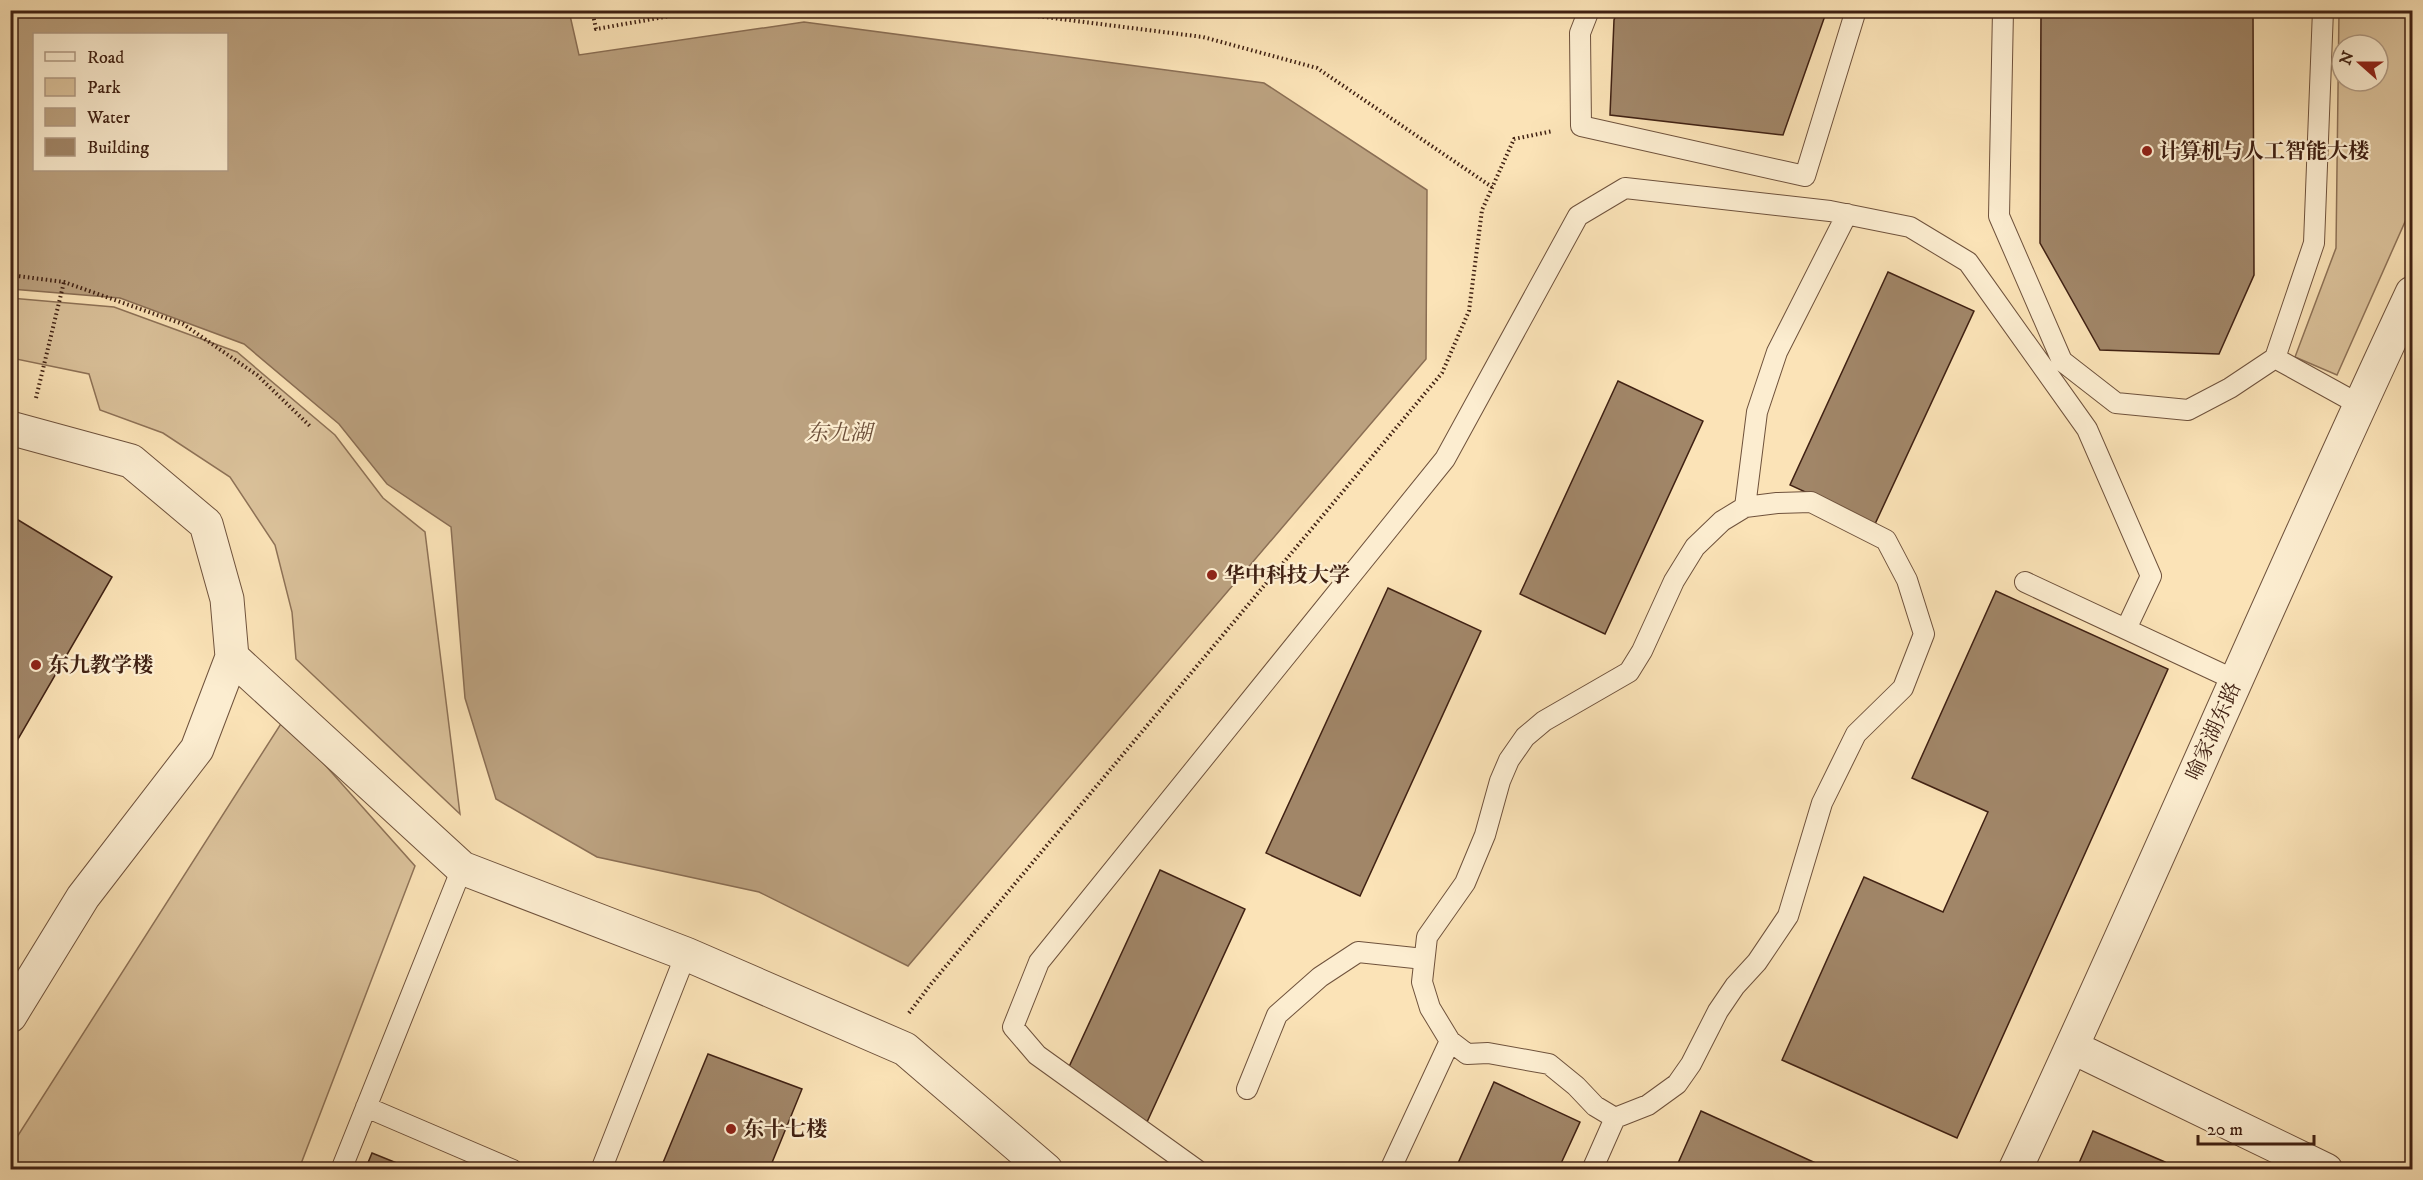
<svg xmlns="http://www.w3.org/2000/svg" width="2423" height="1180" viewBox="0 0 2423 1180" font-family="'IM FELL DW Pica','Noto Serif SC',serif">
	<rect width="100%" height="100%" fill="#fbe3b7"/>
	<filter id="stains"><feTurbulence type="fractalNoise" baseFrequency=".00333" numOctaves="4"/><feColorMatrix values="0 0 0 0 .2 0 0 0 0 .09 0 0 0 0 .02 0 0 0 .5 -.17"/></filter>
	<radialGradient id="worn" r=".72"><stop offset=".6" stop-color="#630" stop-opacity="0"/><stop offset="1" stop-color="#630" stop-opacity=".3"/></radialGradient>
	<path fill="#dbc29b" stroke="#8e7257" stroke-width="1.5" fill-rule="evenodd" d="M2339 11H2412V206L2337 375 2295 357 2336 248ZM2342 45H2378V81H2342Z
		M10 298 114 307 237 352 335 435 383 498 425 532 460 814 296 659 292 612 275 545 230 477 163 433 100 410 89 374 11 358Z
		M284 719 415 866 299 1169H11L10 1148Z"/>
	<path fill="#bba17f" stroke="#8a6e54" stroke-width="1.5" fill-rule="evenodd" d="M10 11H569L579 55 804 22 1264 83 1427 190 1426 359 908 966 759 892 597 857 496 799 465 698 451 527 387 484 339 424 244 344 120 298 11 289ZM34 34H226V170H34Z"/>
	<path fill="#a18668" stroke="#402113" stroke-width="1.5" d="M1618 10H1827L1783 135 1610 115 1614 20Z
		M2041 10H2253L2254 275 2219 354 2100 350 2040 243Z
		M1888 272 1974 311 1875 524 1790 485Z
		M1618 381 1703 421 1605 634 1520 594Z
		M10 515 112 577 10 753Z
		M1388 588 1481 631 1360 896 1266 853Z
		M1996 591 2168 669 1957 1138 1782 1060 1864 877 1943 912 1988 812 1912 778Z
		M1160 870 1245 909 1147 1122 1062 1082Z
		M708 1054 802 1089 769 1170H660Z
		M1494 1082 1580 1122 1558 1170H1455Z
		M1701 1111 1831 1170H1675Z
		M2093 1131 2165 1162 2162 1170H2076Z
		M372 1153 414 1170H365Z"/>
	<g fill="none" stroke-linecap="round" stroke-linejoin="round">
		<defs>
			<path id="lane" d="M1589 10 1580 33 1581 126 1805 176 1856 10
				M2003 10 1999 216 2062 361 2116 403 2188 410 2230 388 2275 358
				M2323 10 2314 243 2275 358 2360 405
				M1811 502 1886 540 1907 580 1924 634 1903 688 1856 734 1822 803 1788 916 1757 962 1735 986 1718 1011 1691 1064 1677 1084 1648 1105 1615 1118 1595 1106 1576 1086 1549 1064 1488 1053 1467 1054 1450 1041 1430 1008 1422 982 1427 937 1465 883 1485 835 1500 781 1509 760 1525 737 1544 721 1629 672 1642 651 1674 581 1695 547 1722 521 1745 507 1777 503Z
				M1745 507 1757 412 1777 352 1847 214
				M2025 582 2235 680
				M1247 1089 1277 1015 1320 977 1358 952 1424 959
				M366 1107 513 1170
				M341 1170 462 868
				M601 1170 686 954
				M1197 1170 1037 1055 1013 1027 1039 962 1445 459 1578 216 1625 188 1830 211 1910 227 1968 262 2087 429 2151 576 2126 629
				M1390 1170 1450 1041
				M1592 1170 1615 1118"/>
			<path id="street" d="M10 428 131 461 206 524 227 599 232 657 197 749 83 897 10 1016
				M232 657 462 868 686 954 905 1049 1046 1170
				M2072 1047 2326 1170
				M2015 1170C2151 879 2276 583 2412 293"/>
		</defs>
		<use href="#lane" stroke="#6f523c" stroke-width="22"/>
		<use href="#street" stroke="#6f523c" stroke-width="35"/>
		<path stroke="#402113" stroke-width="4" stroke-dasharray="1.5 3" stroke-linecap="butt" d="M592 10 596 29 704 10
			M989 10 1203 37 1317 68 1492 187
			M10 275 64 282 183 324 257 375 311 427
			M36 398 64 282
			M909 1013 931 984 1442 373 1469 311 1482 210 1514 139 1553 131"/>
		<use href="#lane" stroke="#fcedd0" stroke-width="20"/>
		<use href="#street" stroke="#fcedd0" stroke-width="33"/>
	</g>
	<g fill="#8f2418" stroke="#fcedd0" stroke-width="2">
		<circle cx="2147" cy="151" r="6"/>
		<circle cx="1212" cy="575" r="6"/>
		<circle cx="36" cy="665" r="6"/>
		<circle cx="731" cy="1129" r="6"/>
	</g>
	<g text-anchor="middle" stroke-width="4.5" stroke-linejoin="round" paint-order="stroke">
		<g font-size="21" font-weight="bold" fill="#402113" stroke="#fcedd0" text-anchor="start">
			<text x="2159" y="158">计算机与人工智能大楼</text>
			<text x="1224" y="582">华中科技大学</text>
			<text x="48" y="672">东九教学楼</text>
			<text x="743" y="1136">东十七楼</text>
		</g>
		<g font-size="21" fill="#402113" stroke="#fcedd0">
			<text transform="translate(2213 731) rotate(-66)" y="7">喻家湖东路</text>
		</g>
		<g font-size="22" font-style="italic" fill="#6b4e39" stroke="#fcedd0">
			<text x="839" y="440">东九湖</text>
		</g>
	</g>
	<rect width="2423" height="1180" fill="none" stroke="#fbe3b7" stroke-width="36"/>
	<rect x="12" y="12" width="2399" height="1156" fill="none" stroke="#402113" stroke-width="3"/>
	<rect x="18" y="18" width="2387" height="1144" fill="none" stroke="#402113" stroke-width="1.5"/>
	<rect x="33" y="33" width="195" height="138" fill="#fcedd0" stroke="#b19b84" stroke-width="1.5"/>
	<rect x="45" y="52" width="30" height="9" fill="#fcedd0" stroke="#b19b84" stroke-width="1.5"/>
	<text x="87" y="63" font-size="18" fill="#402113">Road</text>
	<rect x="45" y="78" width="30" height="18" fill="#dbc29b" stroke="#b19b84" stroke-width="1.5"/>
	<text x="87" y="93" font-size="18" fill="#402113">Park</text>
	<rect x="45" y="108" width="30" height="18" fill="#bba17f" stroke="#b19b84" stroke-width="1.5"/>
	<text x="87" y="123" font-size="18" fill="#402113">Water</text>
	<rect x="45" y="138" width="30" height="18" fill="#a18668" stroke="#b19b84" stroke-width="1.5"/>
	<text x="87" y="153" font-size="18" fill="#402113">Building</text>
	<g transform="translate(2360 63) rotate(291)"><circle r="28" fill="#fcedd0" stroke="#b19b84" stroke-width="1.5"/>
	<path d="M0-4.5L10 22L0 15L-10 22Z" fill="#8f2418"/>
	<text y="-9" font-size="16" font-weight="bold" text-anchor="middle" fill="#402113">N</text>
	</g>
	<path d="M2198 1135v9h116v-9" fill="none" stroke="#402113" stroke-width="3"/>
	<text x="2207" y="1135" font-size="18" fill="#402113" stroke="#fcedd0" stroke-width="4.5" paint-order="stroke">20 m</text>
	<rect width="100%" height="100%" filter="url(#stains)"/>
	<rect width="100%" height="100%" fill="url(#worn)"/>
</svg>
